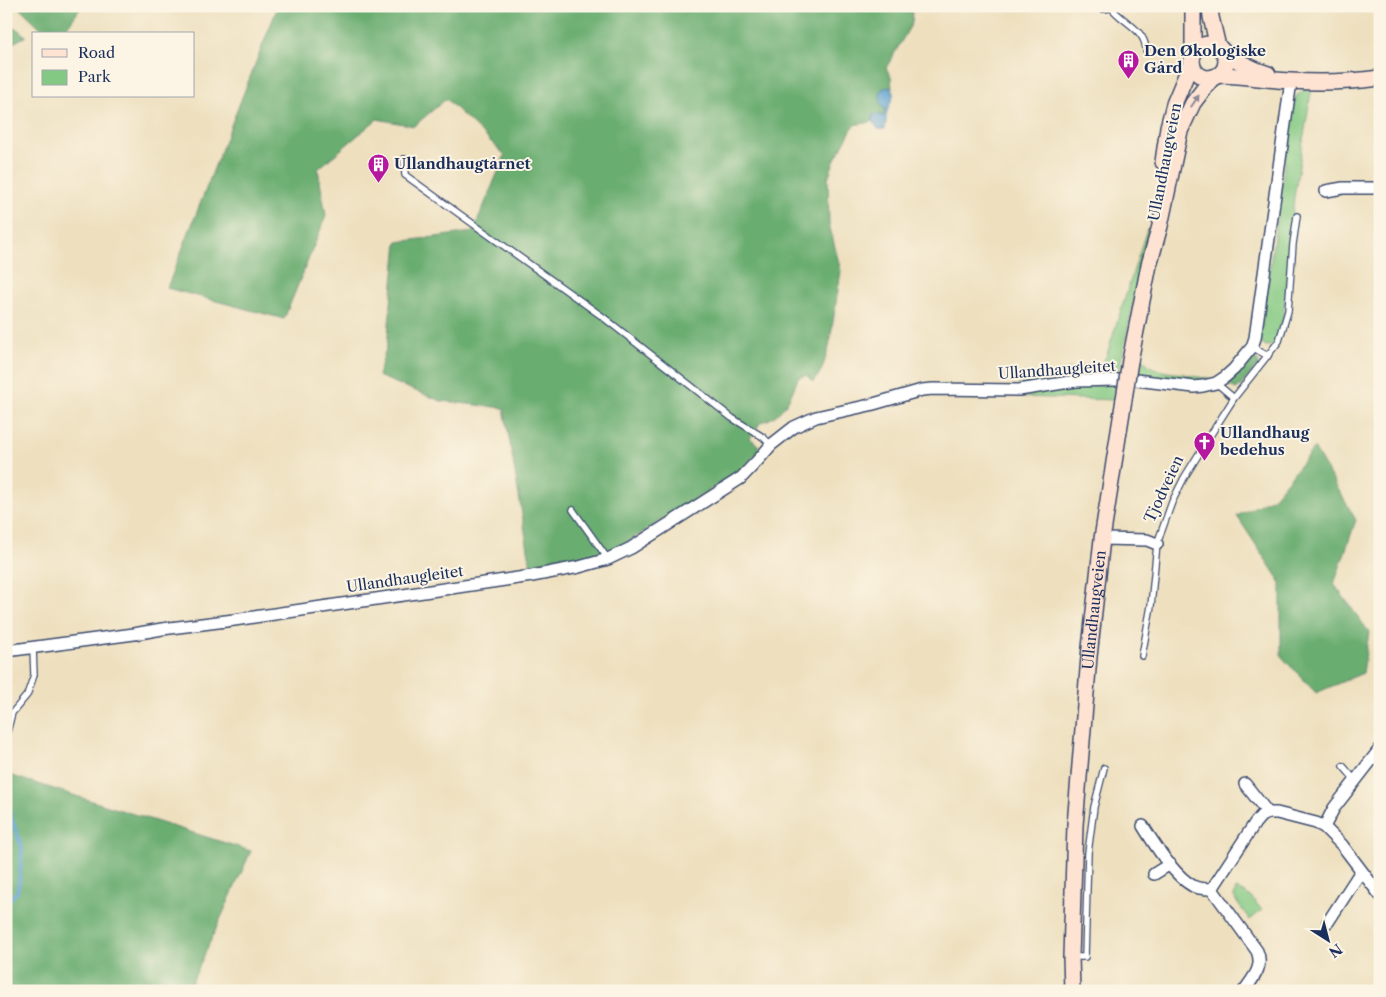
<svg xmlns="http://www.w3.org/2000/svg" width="1386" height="997" viewBox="0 0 1386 997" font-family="'Libre Caslon Text',serif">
	<rect width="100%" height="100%" fill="#fcf5e5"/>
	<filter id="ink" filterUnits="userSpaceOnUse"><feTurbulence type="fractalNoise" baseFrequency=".02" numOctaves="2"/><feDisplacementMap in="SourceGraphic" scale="10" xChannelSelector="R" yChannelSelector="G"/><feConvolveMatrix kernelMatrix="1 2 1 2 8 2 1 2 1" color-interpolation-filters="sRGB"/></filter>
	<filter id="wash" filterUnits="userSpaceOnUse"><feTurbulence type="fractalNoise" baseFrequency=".0096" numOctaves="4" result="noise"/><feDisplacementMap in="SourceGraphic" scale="20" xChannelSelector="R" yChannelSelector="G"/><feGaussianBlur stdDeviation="1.12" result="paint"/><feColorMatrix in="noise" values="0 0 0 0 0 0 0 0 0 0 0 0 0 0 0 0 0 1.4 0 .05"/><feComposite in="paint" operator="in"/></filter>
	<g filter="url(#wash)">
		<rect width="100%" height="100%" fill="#eee0bf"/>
		<path fill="#84c983" stroke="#507c70" d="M1304 90H1309L1311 92 1294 197 1283 320 1279 336 1274 345 1267 346 1262 344 1260 337 1293 104 1296 96Z
			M1149 228 1118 375H1114L1103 360 1106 357 1147 229Z
			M1138 359H1143C1153 373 1170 372 1184 374 1193 376 1200 378 1209 378L1194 383 1135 375Z
			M1095 363H1099L1109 375 1018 385 1023 382Z
			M1117 384 1114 400 1022 397V394L1076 386Z
			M1236 889C1248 893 1254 900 1262 910L1250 920 1238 904 1234 897Z"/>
		<path fill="#6bad71" stroke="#436e68" d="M18 6H82L63 33 47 34Z
			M278 6H913L912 23 886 68 891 77 892 88H885L881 90C881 98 879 101 885 108L884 116 880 115 872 116 873 121C866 124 861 123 854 125L835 159 828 178 829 224 841 271 829 347 822 369 814 382 806 375 798 378C791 397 782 418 761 422L750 438 758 445 760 450 739 472 618 548 585 562 532 573 504 408 441 401 378 376 387 345 397 242 473 232 505 155 446 99 414 126 377 119 318 169 326 216 284 319 167 288Z
			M6 27 17 29 26 36 6 47Z
			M1252 358 1257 360 1259 364 1240 387 1236 389 1228 385 1229 380 1248 360Z
			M1314 448 1356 520 1334 584 1369 632 1363 673 1316 693 1281 656V583L1237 516 1274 497Z
			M6 774 251 851 188 991H6Z"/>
		<path fill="#5ba1d0" stroke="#3b6897" d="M890 87 892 88C896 98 889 103 887 112 885 118 887 123 885 129H878L873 121V114L884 116 885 108 882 106 880 99 881 90 885 88Z"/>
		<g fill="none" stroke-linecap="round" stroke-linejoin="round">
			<path stroke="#5ba1d0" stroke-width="4" d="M6 903 17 892 19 882 22 848 11 817 9 802 10 787"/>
		</g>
	</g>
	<g filter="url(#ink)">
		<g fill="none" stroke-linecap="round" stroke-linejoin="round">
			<defs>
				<path id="lane" d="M1110 6C1121 22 1145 28 1146 50
					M404 159 405 175 603 317 732 418 763 437 771 445
					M1252 347 1268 356
					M1216 383 1234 398
					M573 510 608 559
					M1142 656 1151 606 1157 544 1172 502 1184 478 1213 431 1234 398 1279 341 1288 311 1293 244 1297 216
					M6 736 12 713 27 695 34 675 33 648
					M1343 766 1355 780
					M1071 957H1085L1088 853 1094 807 1104 768"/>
				<path id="street" d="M1103 6H1106
					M1326 191 1343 188H1380
					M1102 539 1147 540 1157 544
					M6 651 134 634 162 629 234 620 532 576 579 567 608 559 631 548 741 478 759 459 771 445 794 427 816 417 870 405 922 390 933 389 1019 390 1076 381 1115 380H1136L1194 387 1203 386 1216 383 1225 377 1234 369 1252 347 1255 338 1291 81
					M1268 813H1277L1316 823 1324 827 1342 845 1380 895
					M1143 826C1154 844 1174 876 1193 886 1198 889 1206 889 1212 889L1257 951C1264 967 1253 978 1244 991
					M1324 827 1334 808 1380 749
					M1154 874 1170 864
					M1212 889 1255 823 1261 816 1268 813 1245 784
					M1328 922 1361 871"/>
				<g id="secondary">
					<path d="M1193 6V55"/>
					<path d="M1210 6 1211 17 1218 47"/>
					<circle cx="1209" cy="61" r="17"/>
					<path d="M1222 51C1237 61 1251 69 1268 74"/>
					<path d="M1218 75C1242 75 1267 80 1291 81 1321 83 1350 82 1380 78"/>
					<path d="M1163 162 1168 127 1174 104 1192 61"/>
					<path d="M1130 361 1149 265 1160 226 1180 131 1193 103 1213 77"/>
					<path id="s1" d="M1072 991 1071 957 1075 825 1089 657 1102 539 1124 399"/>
				</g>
			</defs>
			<use href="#lane" stroke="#3b4a6d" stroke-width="8"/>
			<use href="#street" stroke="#3b4a6d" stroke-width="14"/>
			<use href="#secondary" stroke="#3b4a6d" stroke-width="18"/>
			<use href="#lane" stroke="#fff" stroke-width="5.5"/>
			<use href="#street" stroke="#fff" stroke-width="11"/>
			<use href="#secondary" stroke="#fee3d2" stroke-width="15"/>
			<defs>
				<path id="secondary-bridge" d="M1124 399 1130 361"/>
			</defs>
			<use href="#secondary-bridge" stroke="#3b4a6d" stroke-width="18" stroke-linecap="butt"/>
			<use href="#secondary-bridge" stroke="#fee3d2" stroke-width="15"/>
		</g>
		<defs><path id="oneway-solid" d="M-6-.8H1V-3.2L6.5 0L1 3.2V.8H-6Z" transform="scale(1.25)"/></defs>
		<use fill="#8c8998" href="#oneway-solid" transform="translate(1195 101) rotate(-56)"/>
	</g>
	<defs>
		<symbol id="building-pin" viewBox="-11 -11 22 30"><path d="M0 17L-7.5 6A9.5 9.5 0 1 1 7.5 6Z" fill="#b5179e" stroke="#fcf5e5"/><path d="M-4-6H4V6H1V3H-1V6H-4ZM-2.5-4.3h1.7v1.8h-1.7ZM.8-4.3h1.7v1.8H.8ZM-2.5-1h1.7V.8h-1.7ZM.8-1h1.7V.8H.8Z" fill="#fff"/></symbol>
		<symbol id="church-pin" viewBox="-11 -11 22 30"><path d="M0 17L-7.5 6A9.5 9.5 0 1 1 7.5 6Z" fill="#b5179e" stroke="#fcf5e5"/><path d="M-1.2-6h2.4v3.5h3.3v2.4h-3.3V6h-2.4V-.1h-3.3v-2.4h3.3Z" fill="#fff"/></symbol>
	</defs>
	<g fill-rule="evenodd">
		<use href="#building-pin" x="1116" y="48" width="25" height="34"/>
		<use href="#building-pin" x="366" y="152" width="25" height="34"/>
		<use href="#church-pin" x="1192" y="430" width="25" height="34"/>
	</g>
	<g text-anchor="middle" stroke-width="4" stroke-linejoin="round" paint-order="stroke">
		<g font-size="15" font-weight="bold" fill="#1b2f5e" stroke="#fcf5e5" text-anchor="start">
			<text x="1144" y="56">Den Økologiske<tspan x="1144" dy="17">Gård</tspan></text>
			<text x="394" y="169">Ullandhaugtårnet</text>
			<text x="1220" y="438">Ullandhaug<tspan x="1220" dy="17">bedehus</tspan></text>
		</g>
		<g font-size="15" fill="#1b2f5e" stroke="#fcf5e5">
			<text transform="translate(1165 162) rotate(-79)" y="5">Ullandhaugveien</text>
			<text transform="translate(1057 370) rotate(-4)" y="5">Ullandhaugleitet</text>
			<text transform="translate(1164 489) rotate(-65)" y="5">Tjodveien</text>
			<text transform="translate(405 579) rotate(-8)" y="5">Ullandhaugleitet</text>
			<text dy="5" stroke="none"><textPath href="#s1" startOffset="382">Ullandhaugveien</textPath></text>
		</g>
	</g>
	<rect width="1386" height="997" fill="none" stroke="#fcf5e5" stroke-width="25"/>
	<rect x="32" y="32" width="162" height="65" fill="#fcf5e5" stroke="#a2a6af"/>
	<rect x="42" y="49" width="25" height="8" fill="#fee3d2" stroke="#a2a6af"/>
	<text x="78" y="58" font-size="15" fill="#1b2f5e">Road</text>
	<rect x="42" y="70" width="25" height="15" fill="#84c983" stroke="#a2a6af"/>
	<text x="78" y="82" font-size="15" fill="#1b2f5e">Park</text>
	<g transform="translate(1328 940) rotate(144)" stroke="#fcf5e5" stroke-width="4" paint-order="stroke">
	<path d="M0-4L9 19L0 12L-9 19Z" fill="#1b2f5e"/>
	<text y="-8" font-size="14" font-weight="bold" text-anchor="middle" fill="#1b2f5e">N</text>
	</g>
</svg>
